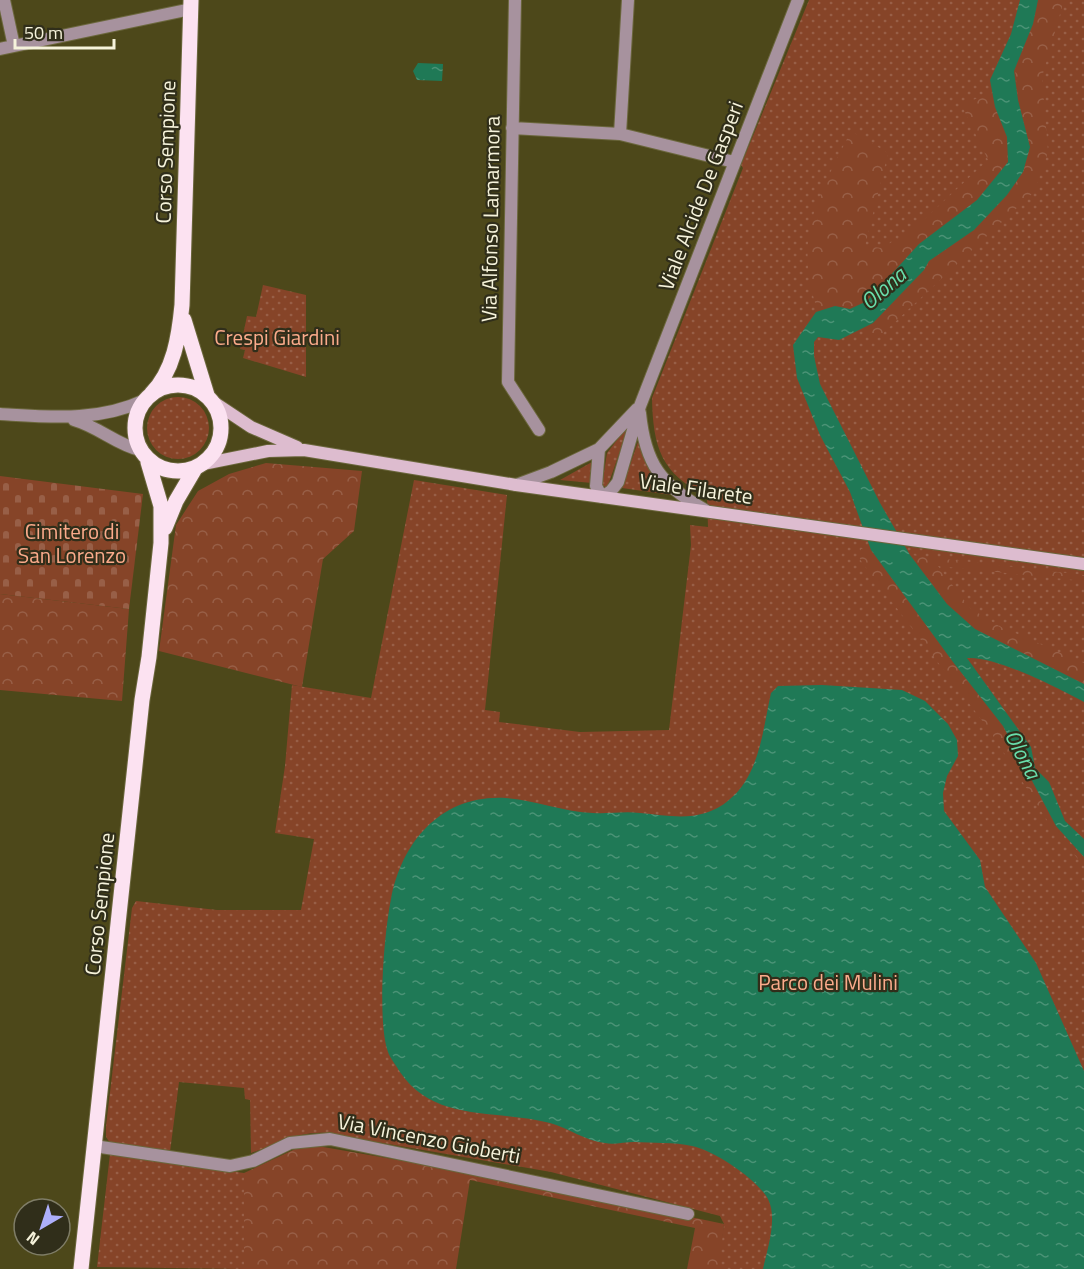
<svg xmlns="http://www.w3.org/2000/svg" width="1084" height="1269" viewBox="0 0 1084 1269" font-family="'Titillium Web',sans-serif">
	<defs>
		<pattern id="green-dots" width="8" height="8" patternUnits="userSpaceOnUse" patternTransform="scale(1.5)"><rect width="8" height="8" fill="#864428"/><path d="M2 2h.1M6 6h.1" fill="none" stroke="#985f47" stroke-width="1.8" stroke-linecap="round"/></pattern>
		<pattern id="forest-crowns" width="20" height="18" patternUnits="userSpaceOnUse" patternTransform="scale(1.5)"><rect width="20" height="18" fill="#864428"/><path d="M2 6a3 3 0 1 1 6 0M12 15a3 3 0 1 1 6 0" fill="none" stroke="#985f47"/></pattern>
		<pattern id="cemetery-stones" width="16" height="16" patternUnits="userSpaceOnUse" patternTransform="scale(1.5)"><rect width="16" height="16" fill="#864428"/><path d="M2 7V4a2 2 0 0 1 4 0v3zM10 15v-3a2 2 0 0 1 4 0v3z" fill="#985f47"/></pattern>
		<pattern id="water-ripples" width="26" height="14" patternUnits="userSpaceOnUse" patternTransform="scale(1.5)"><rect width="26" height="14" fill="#1f7956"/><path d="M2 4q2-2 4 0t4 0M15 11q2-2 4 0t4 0" fill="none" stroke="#4b9376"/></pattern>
	</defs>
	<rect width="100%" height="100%" fill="#4d481a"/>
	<path fill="url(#green-dots)" d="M809 0H1084V1269H717L724 1224 720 1216 551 1172 325 1133C297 1131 277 1145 251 1153L250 1100 245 1099 244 1088 179 1082 170 1152 110 1143 106 1137V1126L132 908 136 901 217 910H301L314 839 275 833 285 766 292 685 371 698 414 480 507 495 485 710 500 712 499 722 580 732 669 730 691 545 690 525 708 527 707 496C661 474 653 447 652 398L743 168 741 165Z
		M263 285 306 295V377L243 358 245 350 240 349 247 316 256 317Z
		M147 428a31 31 0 1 1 62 0a31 31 0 1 1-62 0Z
		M630 423 607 488 602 485 607 453Z
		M640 436 660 481 671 495 622 488Z
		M592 462V483L560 480Z
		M110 1154 244 1173V1269L97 1267Z"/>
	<path fill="url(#forest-crowns)" d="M1038 0H1064L1042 77 1048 152 1034 192 878 338 842 318 819 315C792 238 817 199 851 131L888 153 865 246 882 248 916 227 988 160 961 104 996 92 1012 157 1007 171 963 216 916 278 929 261 974 230 1007 195 1023 172 1030 147 1018 100 1015 69 1033 24Z
		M266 463 362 471 354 531 323 559 302 687 159 651 176 525 198 491 229 474Z
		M861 549 871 550 953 662 1003 726 1018 759 1065 839 1084 857V866L1054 831 990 731 861 561 859 556Z
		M910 555 1084 575V581L938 566 970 608 999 626 1084 663V684L975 629 947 604Z
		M0 594 129 609 122 701 0 690Z
		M306 1144 524 1182 724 1224 719 1269H687L695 1228 470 1180 456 1269H244V1173Z"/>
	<path fill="url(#cemetery-stones)" d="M0 476 143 494 129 609 0 594Z"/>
	<path fill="url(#water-ripples)" d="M1020 0H1038L1033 24 1014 71 1018 100 1030 147 1023 172 1007 195 974 230 929 261 924 270 873 323 839 340 818 337 814 342V356L820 384 880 503 910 555 947 604 975 629 1084 684V702C1057 688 997 656 967 658L1031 747 1035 768 1049 782 1065 821 1084 839V857L1056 826 1003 726 953 662 871 550 850 492 820 435 797 378 793 345 816 312 835 306 850 309 867 301 919 244 977 200 1008 162 1007 137 995 107 990 80 1011 34Z
		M418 63 443 64 442 81 417 80 413 71Z
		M822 685 902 690 925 701 948 724 957 740 958 756 947 776 943 793 944 811 980 860 985 887 1036 963 1084 1071V1269H763C767 1250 778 1218 768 1199 757 1179 715 1151 692 1146 674 1142 653 1143 634 1142 624 1142 614 1145 605 1143 585 1141 569 1128 550 1123 497 1109 434 1123 400 1072 396 1065 390 1058 388 1052 377 1020 384 934 391 899 402 840 443 794 506 798 535 800 564 812 593 813 609 814 624 811 640 813 672 816 702 823 729 800 760 775 763 728 771 693L778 686Z"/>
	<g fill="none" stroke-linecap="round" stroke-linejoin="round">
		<defs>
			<path id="street" d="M4 0 14 46
				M515 0 508 382 539 430
				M0 49 191 9
				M512 128 620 134 734 162
				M620 134 628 0
				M640 413C645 464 661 485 705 510
				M0 414C51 417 98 422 145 400
				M74 420C99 427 117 445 140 450
				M599 449 596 486 602 497 611 491 618 482 640 406 798 0
				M516 485 551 472 599 449 637 409
				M94 1146 230 1166 253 1161 290 1143 330 1139 688 1214"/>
			<path id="secondary" d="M212 401 251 427 297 447
				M203 464 268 451 304 450 516 485 1084 564"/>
			<path id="primary" d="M184 320 207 395
				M135 428a43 43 0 1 1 86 0a43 43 0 1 1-86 0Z
				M151 394C174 371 179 336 182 305L191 0
				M165 528 176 501 196 467
				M81 1269 142 700 149 657 161 543V506L148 462"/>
		</defs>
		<use href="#street" stroke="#6b673d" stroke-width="14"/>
		<use href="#secondary" stroke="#6b673d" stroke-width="14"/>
		<use href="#primary" stroke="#6b673d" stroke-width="17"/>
		<use href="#street" stroke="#a7929e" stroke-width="12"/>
		<use href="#secondary" stroke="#ddbccf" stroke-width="12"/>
		<use href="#primary" stroke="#fce2f1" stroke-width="15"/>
	</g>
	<g text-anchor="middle" stroke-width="4.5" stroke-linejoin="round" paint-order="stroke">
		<g font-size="21" fill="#f6f3db" stroke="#302e1a">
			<text transform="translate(166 152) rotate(-88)" y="7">Corso Sempione</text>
			<text transform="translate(701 196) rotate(-69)" y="7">Viale Alcide De Gasperi</text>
			<text transform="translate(491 219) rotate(-89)" y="7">Via Alfonso Lamarmora</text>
			<text transform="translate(696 489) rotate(8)" y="7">Viale Filarete</text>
			<text transform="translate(100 904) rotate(-84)" y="7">Corso Sempione</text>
			<text transform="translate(429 1139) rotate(11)" y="7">Via Vincenzo Gioberti</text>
		</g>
		<g font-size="21" fill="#fbab8b" stroke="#302e1a">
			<text x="277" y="345">Crespi Giardini</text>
			<text x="72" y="539">Cimitero di<tspan x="72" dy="24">San Lorenzo</tspan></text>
			<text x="828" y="990">Parco dei Mulini</text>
		</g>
		<g font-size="22" font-style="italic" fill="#69deab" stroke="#302e1a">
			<text transform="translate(883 288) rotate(-41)" y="8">Olona</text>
			<text transform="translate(1023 754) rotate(62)" y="8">Olona</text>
		</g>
	</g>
	<g transform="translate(42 1227) rotate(219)"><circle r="28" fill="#302e1a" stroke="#7f7d67" stroke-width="1.5"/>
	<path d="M0-4.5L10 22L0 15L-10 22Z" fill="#adaffb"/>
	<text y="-9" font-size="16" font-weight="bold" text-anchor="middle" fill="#f6f3db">N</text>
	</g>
	<path d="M15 39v9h99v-9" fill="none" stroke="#f6f3db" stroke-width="3"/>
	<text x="24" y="39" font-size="18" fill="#f6f3db" stroke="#302e1a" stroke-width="4.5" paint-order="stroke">50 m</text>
</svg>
